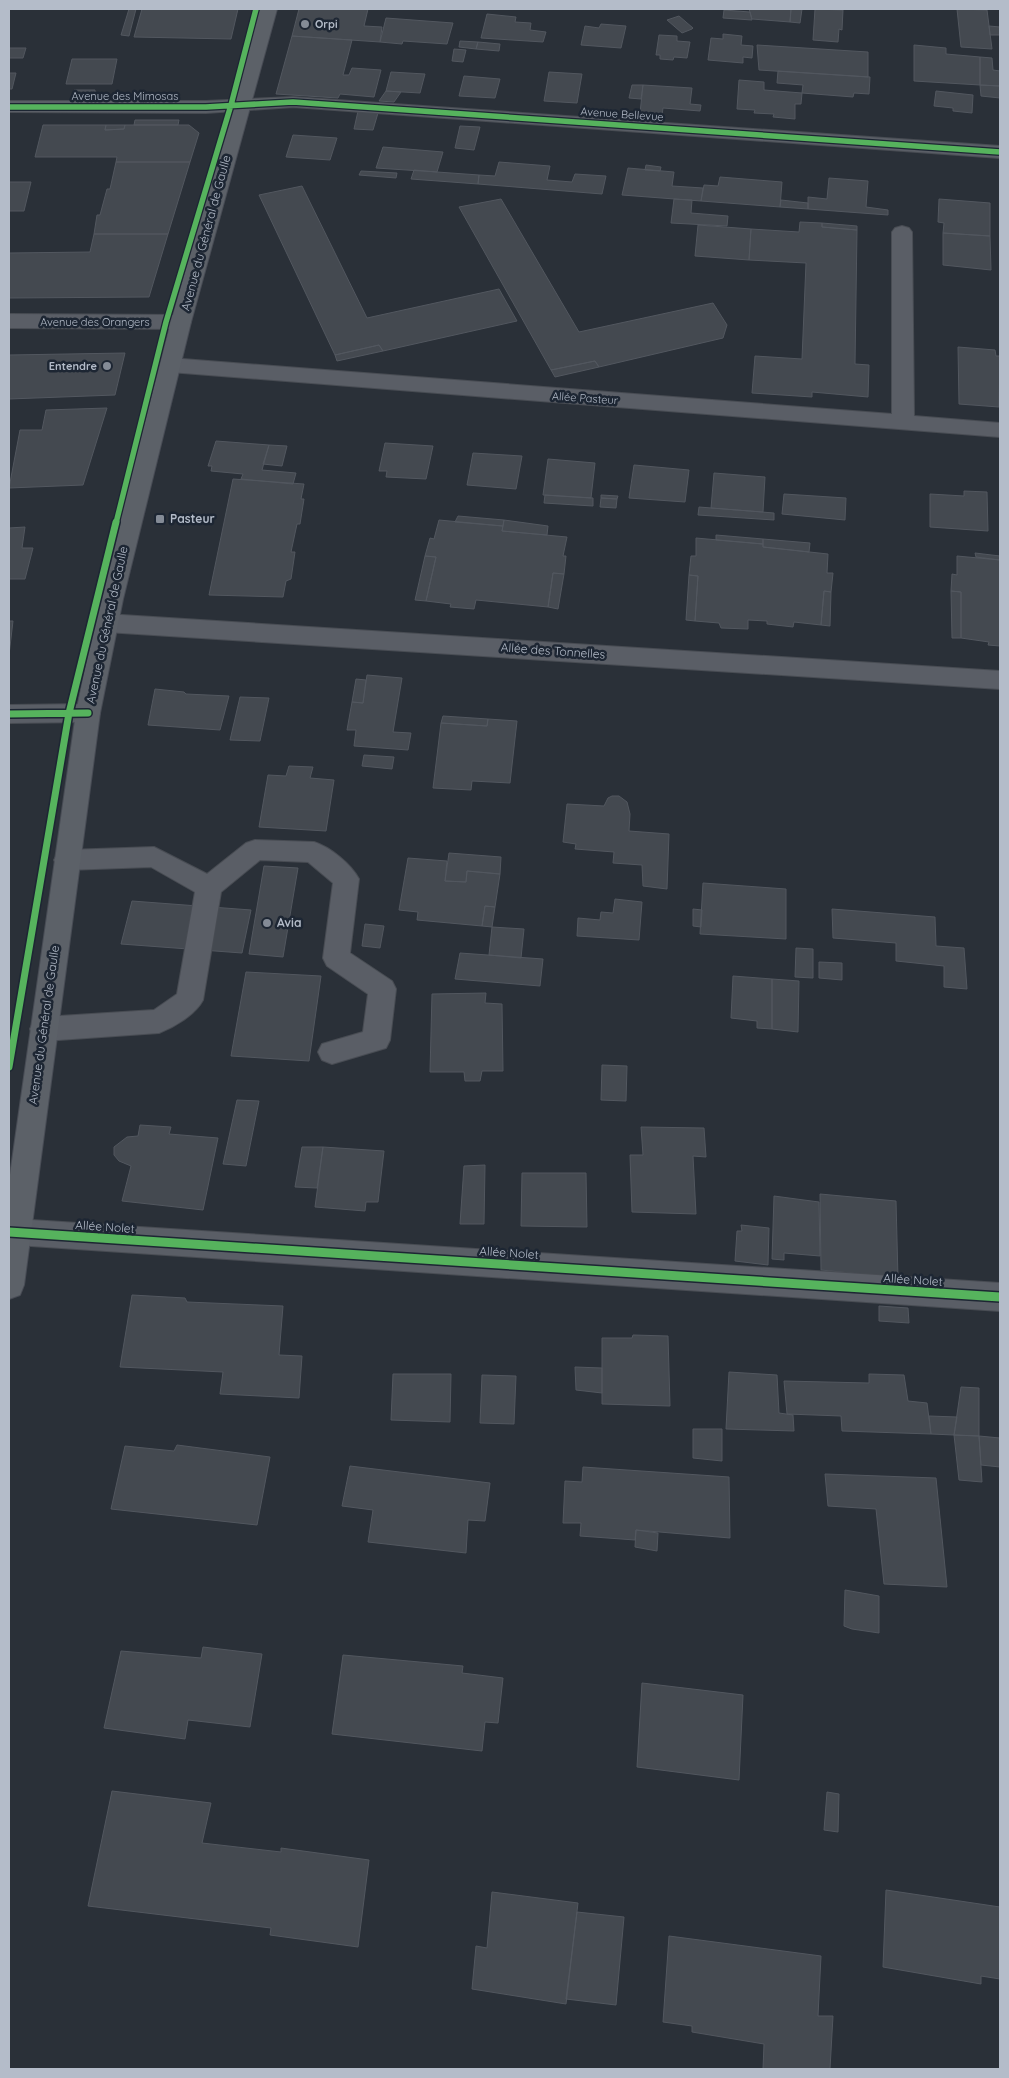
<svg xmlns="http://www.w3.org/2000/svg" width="1009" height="2078" viewBox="0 0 1009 2078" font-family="Quicksand,sans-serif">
	<rect width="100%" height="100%" fill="#2a3038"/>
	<path fill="#444950" stroke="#52575f" d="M129 9H136L129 36 121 35Z
		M142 9H238L231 39 134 37Z
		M299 9H368L364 26 382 27 380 42 292 36Z
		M749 9H791L790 22 752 19Z
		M791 9H802L800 23 790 22Z
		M815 9 843 10 842 30 839 29 838 42 813 40Z
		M957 9 987 10 992 49 961 47Z
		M724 10 750 12 752 20 723 18Z
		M487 14 516 17 515 22 531 23 530 30 546 32 543 42 481 38Z
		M679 16 693 28 692 29 682 33 667 20Z
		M386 18 453 23 447 44 403 41 402 44 380 42Z
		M601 24 626 26 621 48 581 45 585 26 599 28Z
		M989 26 1000 27V35H990Z
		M723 34 742 36 741 45 753 46 752 58 743 57V63L708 60 711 38 723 39Z
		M659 35 677 36V41L690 42 687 58 674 57 673 60 660 59V55H656Z
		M292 36 352 40 343 75H349L352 68 381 70 374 97 340 94 338 98 276 94Z
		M460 41 478 42 476 49 459 47Z
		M478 42 500 44 499 51 476 49Z
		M757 45 868 52V77L759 70Z
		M914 45 946 48V54L980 57V85L914 81Z
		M9 48H26L23 58H9Z
		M454 49 466 50 463 62 452 61Z
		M980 57 992 58 993 70 1000 71V86L980 85Z
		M72 59H117L112 84H66Z
		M778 71 870 77 869 94 854 93 853 97 802 93 803 85 777 83Z
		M391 72 425 74 420 93 386 91Z
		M549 72 582 74 577 103 544 101Z
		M9 73H16L12 89H9Z
		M464 76 500 79 495 98 459 96Z
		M739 80 764 82V90L802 93 801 104H795V119L773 117 774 114 754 113 755 110 737 109Z
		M632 85H643L641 99 629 98Z
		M643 85 692 88 690 104 701 105 700 111 663 108 662 115 640 113Z
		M980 85 1000 86V98L981 96Z
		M74 90H95V93H73Z
		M386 91 401 92 394 102 379 101Z
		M936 91 973 95 972 113 953 111V108L934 106Z
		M358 111 378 113 373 130 354 129Z
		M135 120H179L178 125H134Z
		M43 125H106L105 130 124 129 125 125H189L199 133 190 162H116L117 157H35Z
		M106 125H125L124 129 105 130Z
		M460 126 480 127 474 150 455 148Z
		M293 135 337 138 330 160 286 157Z
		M383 147 443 152 437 172 376 168Z
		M116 162H190L168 234H94L97 215H100L107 189H110Z
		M499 162 550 166 547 180 572 182 575 174 606 176 602 194 478 184 479 175 495 176Z
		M646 165 661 167 660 171 645 170Z
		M628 168 674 172 672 186 703 188 701 201 622 195Z
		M414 170 437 172 479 175 478 184 411 179Z
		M361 171 397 173 396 178 359 175Z
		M720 177 782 182 780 207 701 201 704 185 718 186Z
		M829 178 868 181 866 207 888 210V215L808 209V197L827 199Z
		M9 182H31L24 211H9Z
		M302 186 367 318 499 289 517 321 383 351 379 345 335 355 259 195Z
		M501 199 579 332 713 303 727 325 723 338 599 367 595 361 551 370 459 207Z
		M674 199 692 200 691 213 728 216 727 226 671 223Z
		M939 199 990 203V236L943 233 944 223 938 222Z
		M781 200 808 203V209L780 207Z
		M800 222 822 223V227L857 230 855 364 869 365 868 397 812 392V397L752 393 755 356 802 359 806 263 749 260 751 229 799 232Z
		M822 223 857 226V230L822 227Z
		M698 225 751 229 749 260 695 256Z
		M943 233 990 236 991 270 943 265Z
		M94 234H168L149 297 9 298V253L90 252Z
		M379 345 383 351 337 361 335 355Z
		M958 347 995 350 996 356H1000L999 407 959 404Z
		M125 353 115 395 9 399V355Z
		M595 361 599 367 555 377 551 370Z
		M107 408 83 485 9 488 20 430H42L46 410Z
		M216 441 269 445 262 470 296 473 293 484 241 479 243 474 211 471 212 466H208Z
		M385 443 433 446 426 479 386 477 387 471H379Z
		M269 445 287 446 282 466 263 464Z
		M473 453 522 456 516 489 467 485Z
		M548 459 595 463 591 498 543 495Z
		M634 465 689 470 685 502 629 498Z
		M714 473 765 477 763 512 711 508Z
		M233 479 304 484 301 499H304L300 524H297L291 552H295L291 579 286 581 283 597 209 595Z
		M964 491 987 492 988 531 930 527V494L964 496Z
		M784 494 846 498 845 520 782 514Z
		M545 495 593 498V506L544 503Z
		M601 495 618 496 617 499 601 498Z
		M601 498 617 499 616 508 600 507Z
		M699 507 774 513V520L698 515Z
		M458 516 504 520 503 526 455 522Z
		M439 520 503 526 502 531 567 537 563 556H566L564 574 553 573 548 607 476 600 474 609 450 607 451 604 426 601 436 557 425 556 430 538 434 539Z
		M504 520 548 526 547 535 502 531Z
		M25 527 22 548H33L25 579H9V528Z
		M716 535 763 539V544L716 540Z
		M696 538 763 544V547L828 554 827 573H833L831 592 824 591 821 625 794 622 793 627 767 624V621L748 620V629L721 628 719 623 695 621 698 576 689 575 691 556H696Z
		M763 539 810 543 809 552 763 547Z
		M975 553 1000 556V560L976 557Z
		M425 556 436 557 426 601 415 600Z
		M957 556 1000 560V646L988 645 989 642 961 638V592L951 591 952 574 957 575Z
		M553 573 564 574 558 609 548 607Z
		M689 575 698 576 695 621 686 620Z
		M824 591 831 592 830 626 821 625Z
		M951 591 961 592V638H952Z
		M9 621H13L9 655Z
		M367 675 402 678 393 732 411 733 408 750 354 746 356 730H347L352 702 363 703Z
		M356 679 366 680 363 703 352 702Z
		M155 689 184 692 186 694 229 696 220 730 148 725Z
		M240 697 269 698 260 741 230 740Z
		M443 716 488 719 487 726 441 723Z
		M488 719 517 721 510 783 472 781 471 790 433 788 441 723 487 726Z
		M364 755 394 757 392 769 362 766Z
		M289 766 313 767 310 778 334 780 326 831 259 827 268 775 286 776Z
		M612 796H619L627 802 630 814 629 831 669 834 667 889 643 886 642 865 613 863 614 852 575 849 576 844 563 842 567 804 604 806 608 798Z
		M449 853 501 857 500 874 467 871 466 882 445 881Z
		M408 858 447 861 445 881 466 882 467 871 500 874 495 907 485 906 482 926 417 920 418 912 399 910Z
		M264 866 298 868 283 957 249 954Z
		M703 883 786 889V939L700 934Z
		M615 899 642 902 639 940 577 936 578 918 600 920 601 912 613 913Z
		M132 901 251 910 242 953 121 944Z
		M485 906 495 907 492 927 482 926Z
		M693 909 702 910 701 927 693 926Z
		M832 909 935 917 936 946 964 948 967 989 944 987V966L896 961V943L833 938Z
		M365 924 384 926 380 948 362 946Z
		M492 927 524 929 521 958 489 955Z
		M796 948 813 949V978L795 977Z
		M460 953 543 959 540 986 455 979Z
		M819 962 842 963V980L819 978Z
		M246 972 321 976 309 1061 231 1056Z
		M733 976 772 979V1029L757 1028V1021L731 1018Z
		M772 979 799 981 798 1032 772 1029Z
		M486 993 485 1003 502 1004 503 1071H482L480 1081H465L464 1072H430L432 994Z
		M602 1065 627 1066 626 1101 601 1100Z
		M237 1100 259 1101 246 1166 223 1164Z
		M140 1125 171 1127 169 1134 218 1138 203 1210 122 1201 131 1166 119 1161 114 1155V1147L127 1137 138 1136Z
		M641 1127 704 1128 706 1157 693 1156 696 1214 632 1212 630 1155H643Z
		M302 1147H323L317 1188 295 1187Z
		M323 1147 384 1151 378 1202H366L365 1211 315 1207Z
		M485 1165 484 1224H460L464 1166Z
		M522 1173H586L587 1227 521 1226Z
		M820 1194 896 1201 898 1278 821 1270Z
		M774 1196 819 1202 820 1256 784 1253V1260L772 1259Z
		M741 1225 769 1228 768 1265 735 1261 737 1231H742Z
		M132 1295 185 1298 187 1302 283 1306 279 1355 302 1356 299 1398 220 1394 223 1372 120 1367Z
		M879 1306 908 1308 909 1323 879 1321Z
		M633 1335 668 1336 670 1406 602 1404V1338H632Z
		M575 1367 602 1368V1393L576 1390Z
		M729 1372 777 1375 779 1413 793 1415 794 1431 726 1429Z
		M393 1374H451L450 1422 391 1420Z
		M869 1374 904 1375 908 1401 927 1403 931 1434 842 1431 841 1416 787 1414 784 1381 869 1383Z
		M482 1375 516 1376 514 1424 480 1423Z
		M961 1387 979 1388V1436L954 1435Z
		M929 1416 957 1417 954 1435 931 1434Z
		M693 1429H722V1461L693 1458Z
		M954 1435 979 1436 982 1482 959 1480Z
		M979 1436 1000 1438V1467L981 1465Z
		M177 1445 270 1457 257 1525 111 1509 125 1446 174 1451Z
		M350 1466 490 1483 485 1521 468 1520 466 1553 368 1542 373 1510 342 1506Z
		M583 1467 729 1477 730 1538 636 1530 635 1540 580 1536 581 1523H563L565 1481 582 1482Z
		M825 1474 936 1478 947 1587 884 1584 876 1509 828 1506Z
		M636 1530 658 1533 657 1551 635 1547Z
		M845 1590 879 1596V1633L852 1629 844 1626Z
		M203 1647 262 1654 250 1727 188 1720 185 1739 104 1728 121 1651 201 1658Z
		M343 1655 463 1666 462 1673 503 1678 498 1723 485 1722 482 1751 332 1734Z
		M642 1683 743 1695 739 1780 637 1767Z
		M112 1791 211 1803 202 1843 281 1852V1848L369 1860 358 1947 270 1935 271 1928 88 1906Z
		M827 1792 839 1794 838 1832 824 1830Z
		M886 1890 1000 1907V1979L981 1976V1984L883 1967Z
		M492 1892 578 1903 566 2004 472 1989 476 1946 487 1948Z
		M577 1912 624 1917 616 2005 566 1999Z
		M669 1936 821 1956 818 2016H833L830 2069H763L764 2044 692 2032V2026L663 2022Z"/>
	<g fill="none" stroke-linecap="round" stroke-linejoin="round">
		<defs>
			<path id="minor" d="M293 97 1000 146V158L293 107 206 113 9 112V101H206Z
				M902 226 909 228 912 232 914 416 1000 423V437L170 372 163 370 160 365 163 360 170 358 892 414V232L895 228Z
				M9 314 181 315 188 317 191 322 188 327 181 329 9 328Z
				M106 614 1000 671V689L106 632 98 629 94 623 98 617Z
				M88 704 97 706 100 713 97 720 88 722 9 723V705Z
				M255 840 314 842C330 847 351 864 359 879L350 953 392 981 396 989 390 1040 386 1048 332 1064 322 1060 318 1052 322 1044 363 1032 368 994 327 966 323 958 333 883 308 862 260 860 221 892 203 1000C195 1015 174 1027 159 1033L44 1041 34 1037 30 1029 34 1021 44 1017 154 1010 177 994 195 892 151 867 67 870 58 867 54 860 58 853 67 850 154 847 207 874 246 843Z
				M16 1219 1000 1283V1311L16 1245 9 1243V1221Z"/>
			<path id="major" d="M259 9H277L191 322 123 599 100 713 24 1285 20 1295 9 1299V1182L76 713 99 599 171 322Z"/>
		</defs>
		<use href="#minor" stroke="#484c53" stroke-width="2"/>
		<use href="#major" stroke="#484c55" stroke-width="2"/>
		<use href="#minor" fill="#5a5e66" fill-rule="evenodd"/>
		<use href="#major" fill="#5c6168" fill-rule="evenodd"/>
		<defs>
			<path id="cycleway-far2" d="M9 107H206L293 102 1000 152
				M116 523 166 322 231 105 256 9"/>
			<path id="cycleway-far1" d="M9 714 88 713
				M9 1067 69 713 116 522"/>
			<path id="cycleway" d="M9 1232 1000 1297"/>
		</defs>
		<use href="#cycleway-far2" stroke="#1d2633" stroke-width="8"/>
		<use href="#cycleway-far1" stroke="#1d2633" stroke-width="10"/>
		<use href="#cycleway" stroke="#1d2633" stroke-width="12"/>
		<use href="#cycleway-far2" stroke="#56b35d" stroke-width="5.5"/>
		<use href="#cycleway-far1" stroke="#56b35d" stroke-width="7"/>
		<use href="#cycleway" stroke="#56b35d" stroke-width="9"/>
	</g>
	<g fill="#848b96" stroke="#1d2633" stroke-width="2">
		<circle cx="305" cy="24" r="5"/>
		<circle cx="107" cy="366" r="5"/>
		<rect x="155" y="514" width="10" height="10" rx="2.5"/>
		<circle cx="267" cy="923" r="5"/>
	</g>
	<g text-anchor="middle" stroke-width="5" stroke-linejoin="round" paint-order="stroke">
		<g font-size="11" font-weight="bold" fill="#b4bcc9" stroke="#1d2633" text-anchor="start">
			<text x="315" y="28">Orpi</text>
			<text x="97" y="370" text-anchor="end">Entendre</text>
		</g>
		<g font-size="11" fill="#b4bcc9" stroke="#1d2633">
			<text x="125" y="100">Avenue des Mimosas</text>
			<text transform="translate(622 114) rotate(4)" y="4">Avenue Bellevue</text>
			<text x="95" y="326">Avenue des Orangers</text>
			<text transform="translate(585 398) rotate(4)" y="4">Allée Pasteur</text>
		</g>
		<g font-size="12" fill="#b4bcc9" stroke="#1d2633">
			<text transform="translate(206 233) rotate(-75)" y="4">Avenue du Général de Gaulle</text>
			<text transform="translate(107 625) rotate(-78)" y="4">Avenue du Général de Gaulle</text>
			<text transform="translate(553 651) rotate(4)" y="4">Allée des Tonnelles</text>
			<text transform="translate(44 1025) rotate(-82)" y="4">Avenue du Général de Gaulle</text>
			<text transform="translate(105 1227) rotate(4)" y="4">Allée Nolet</text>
			<text transform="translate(509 1253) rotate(4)" y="4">Allée Nolet</text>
			<text transform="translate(913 1280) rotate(4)" y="4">Allée Nolet</text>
		</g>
		<g font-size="12" font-weight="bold" fill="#b4bcc9" stroke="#1d2633" text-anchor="start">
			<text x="170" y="523">Pasteur</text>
			<text x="277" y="927">Avia</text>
		</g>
	</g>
	<rect width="1009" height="2078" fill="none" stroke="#b4bcc9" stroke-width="20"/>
</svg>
